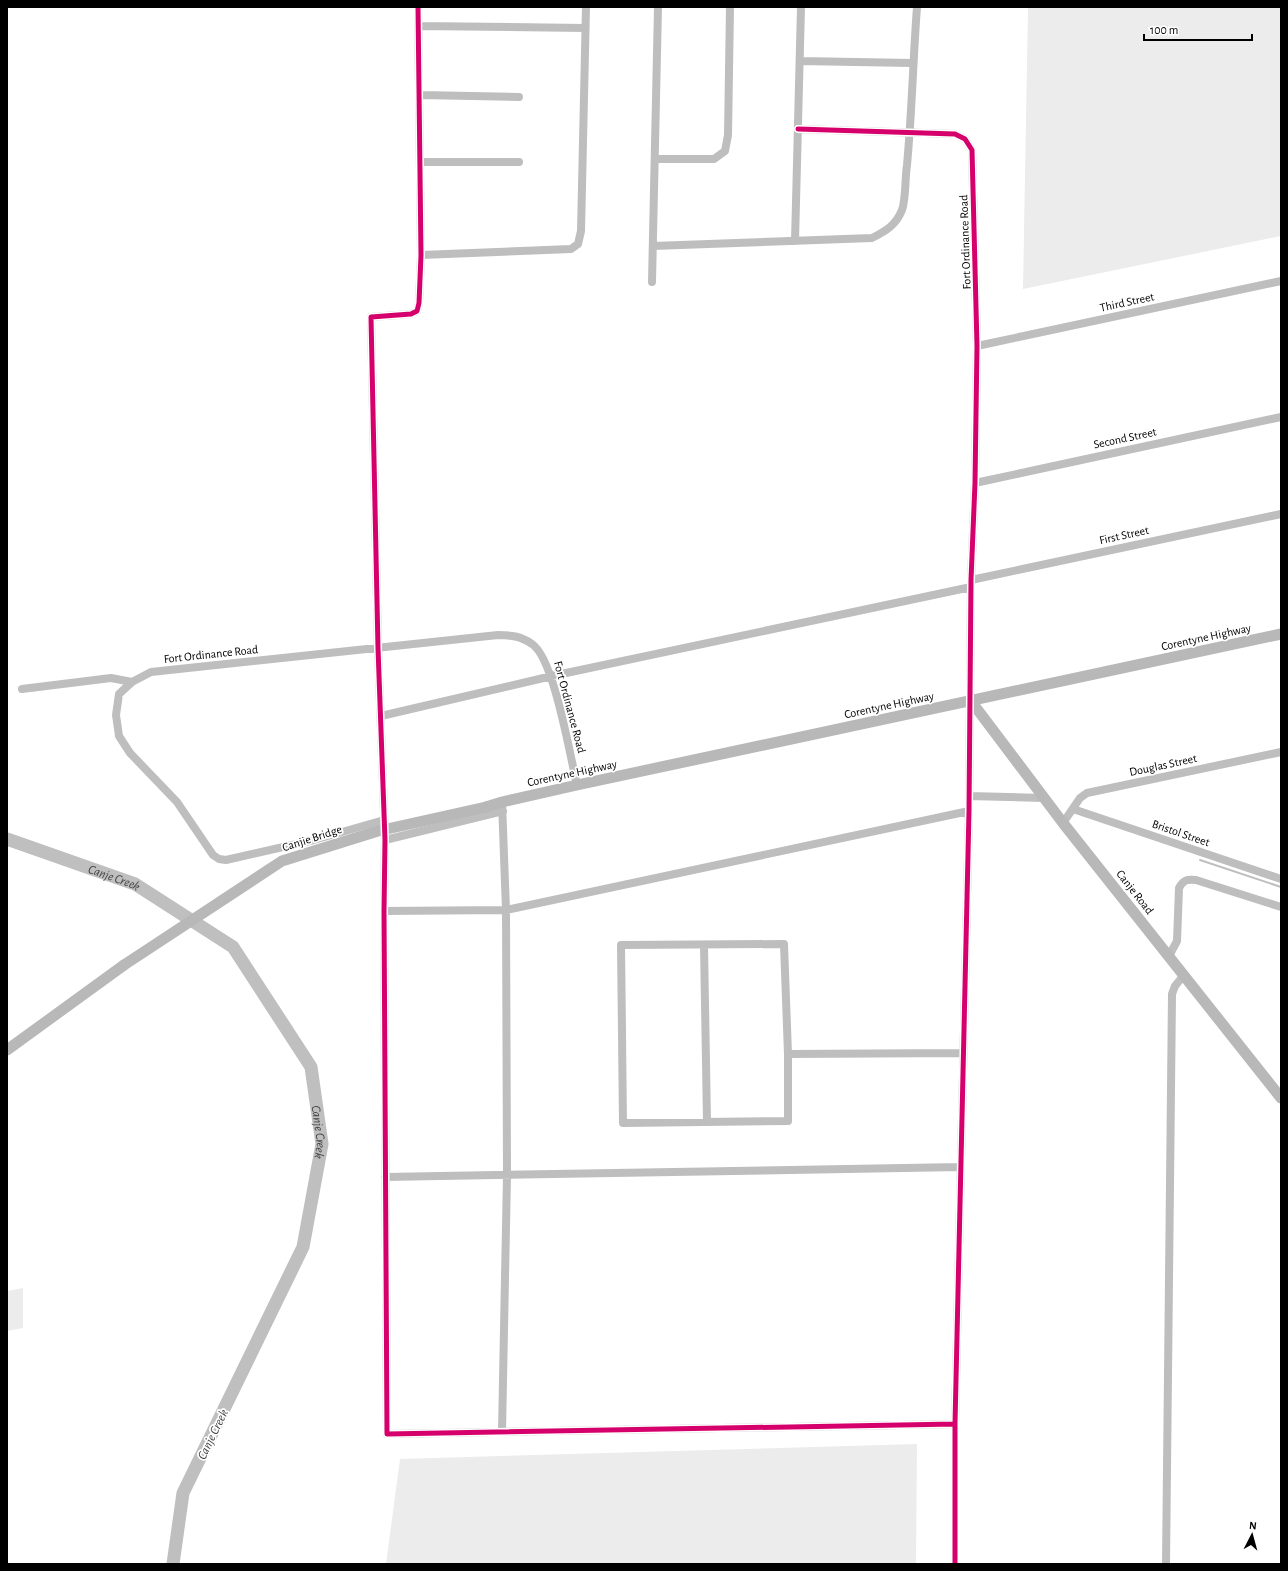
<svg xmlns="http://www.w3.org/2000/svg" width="1288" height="1571" viewBox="0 0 1288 1571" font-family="'Alegreya Sans',sans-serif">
	<rect width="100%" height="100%" fill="#fff"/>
	<path fill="#ececec" d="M1028 7H1281V236L1023 289Z
		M23 1288V1328L7 1331V1291Z
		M917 1444 916 1564H386L400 1459Z"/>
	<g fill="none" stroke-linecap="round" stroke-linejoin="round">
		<path stroke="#bfbfbf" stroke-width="2" d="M1200 860 1281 887"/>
		<path stroke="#bfbfbf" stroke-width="13" id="s1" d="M7 839 135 884 233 947 311 1067 322 1144 303 1247 183 1493 173 1564"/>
		<path stroke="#bebebe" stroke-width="8" d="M418 7 421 255 419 303 417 311 411 314 371 317 378 648 385 840 384 911 387 1434 955 1424
			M419 26 585 28
			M800 61 912 63
			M420 95 519 97
			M798 129 955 134 965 139 972 150 977 346 975 483 971 580 969 811 955 1424V1564
			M655 159H714L725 151 728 135 730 7
			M420 162H519
			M795 241 801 7
			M653 246 872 238C886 231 896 225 902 210 906 199 905 177 907 165 912 112 913 60 917 7
			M421 255 571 249 578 244 581 231 586 7
			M652 282 658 7
			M977 346 1281 281
			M975 483 1281 417
			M971 580 1281 514
			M22 689 111 678 132 682
			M381 716 552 676 971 587
			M969 796 1045 798
			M1073 809 1281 879
			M384 820 314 840 226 860 219 859 213 855 177 802 130 753 119 736 116 715 119 694 132 682 151 672 498 635C510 635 521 636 532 644 554 658 570 756 577 785
			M1063 823 1080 798 1087 793 1281 752
			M385 840 503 811
			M384 911 506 910 969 811
			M784 944 788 1054V1121L623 1123 621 945Z
			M704 945 707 1122
			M1169 956 1177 941 1179 888C1183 880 1187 879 1196 880L1281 907
			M788 1054 962 1053
			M385 1177 960 1167
			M502 1432 507 1175 506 910 502 802
			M1166 1564 1172 994 1175 986 1184 975"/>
		<path stroke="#b8b8b8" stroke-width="11" d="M971 701 1063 823 1281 1098
			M486 807 502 802 577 785 1281 634
			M7 1050 124 965"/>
		<path stroke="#b8b8b8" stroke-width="11" d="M124 965 282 861 378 831 486 807"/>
		<defs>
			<path id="cycleway" d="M418 7 421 255 419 303 417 311 411 314 371 317 378 648 385 840 384 911 387 1434 955 1424
				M798 129 955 134 965 139 972 150 977 346 975 483 971 580 969 811 955 1424V1564"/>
		</defs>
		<use href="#cycleway" stroke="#fff" stroke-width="8"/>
		<use href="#cycleway" stroke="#d6006c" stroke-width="5"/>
	</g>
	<g text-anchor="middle" stroke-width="3.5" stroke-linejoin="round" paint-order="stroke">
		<g font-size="12" fill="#000" stroke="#fff">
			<text transform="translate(965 242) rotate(-92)" y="4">Fort Ordinance Road</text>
			<text transform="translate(1127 302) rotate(-12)" y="4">Third Street</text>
			<text transform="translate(1125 438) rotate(-12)" y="4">Second Street</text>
			<text transform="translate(1124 535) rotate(-12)" y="4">First Street</text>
			<text transform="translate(1206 637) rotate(-12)" y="4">Corentyne Highway</text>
			<text transform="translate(211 654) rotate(-6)" y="4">Fort Ordinance Road</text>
			<text transform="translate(889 705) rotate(-12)" y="4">Corentyne Highway</text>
			<text transform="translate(570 707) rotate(75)" y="4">Fort Ordinance Road</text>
			<text transform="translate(1163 765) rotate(-12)" y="4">Douglas Street</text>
			<text transform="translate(572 773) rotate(-12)" y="4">Corentyne Highway</text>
			<text transform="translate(1181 833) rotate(19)" y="4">Bristol Street</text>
			<text transform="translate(312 838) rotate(-18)" y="4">Canjie Bridge</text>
			<text transform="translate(1135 892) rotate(52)" y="4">Canje Road</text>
		</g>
		<g font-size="13" font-style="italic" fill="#444" stroke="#fff">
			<text dy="5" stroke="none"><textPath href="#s1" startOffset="114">Canje Creek</textPath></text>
			<text dy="5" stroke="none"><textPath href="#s1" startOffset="461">Canje Creek</textPath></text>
			<text transform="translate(212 1434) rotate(-64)" y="5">Canje Creek</text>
		</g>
	</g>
	<rect width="1288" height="1571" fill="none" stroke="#000000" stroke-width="16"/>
	<g transform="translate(1252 1535) rotate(6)" stroke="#ffffff" stroke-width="3" paint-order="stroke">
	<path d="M0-3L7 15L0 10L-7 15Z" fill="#000000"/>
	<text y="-6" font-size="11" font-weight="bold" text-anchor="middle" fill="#000000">N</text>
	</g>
	<path d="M1144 34v6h108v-6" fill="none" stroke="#000000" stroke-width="2"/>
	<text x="1150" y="34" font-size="12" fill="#000000" stroke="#ffffff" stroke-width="3" paint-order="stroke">100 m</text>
</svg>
